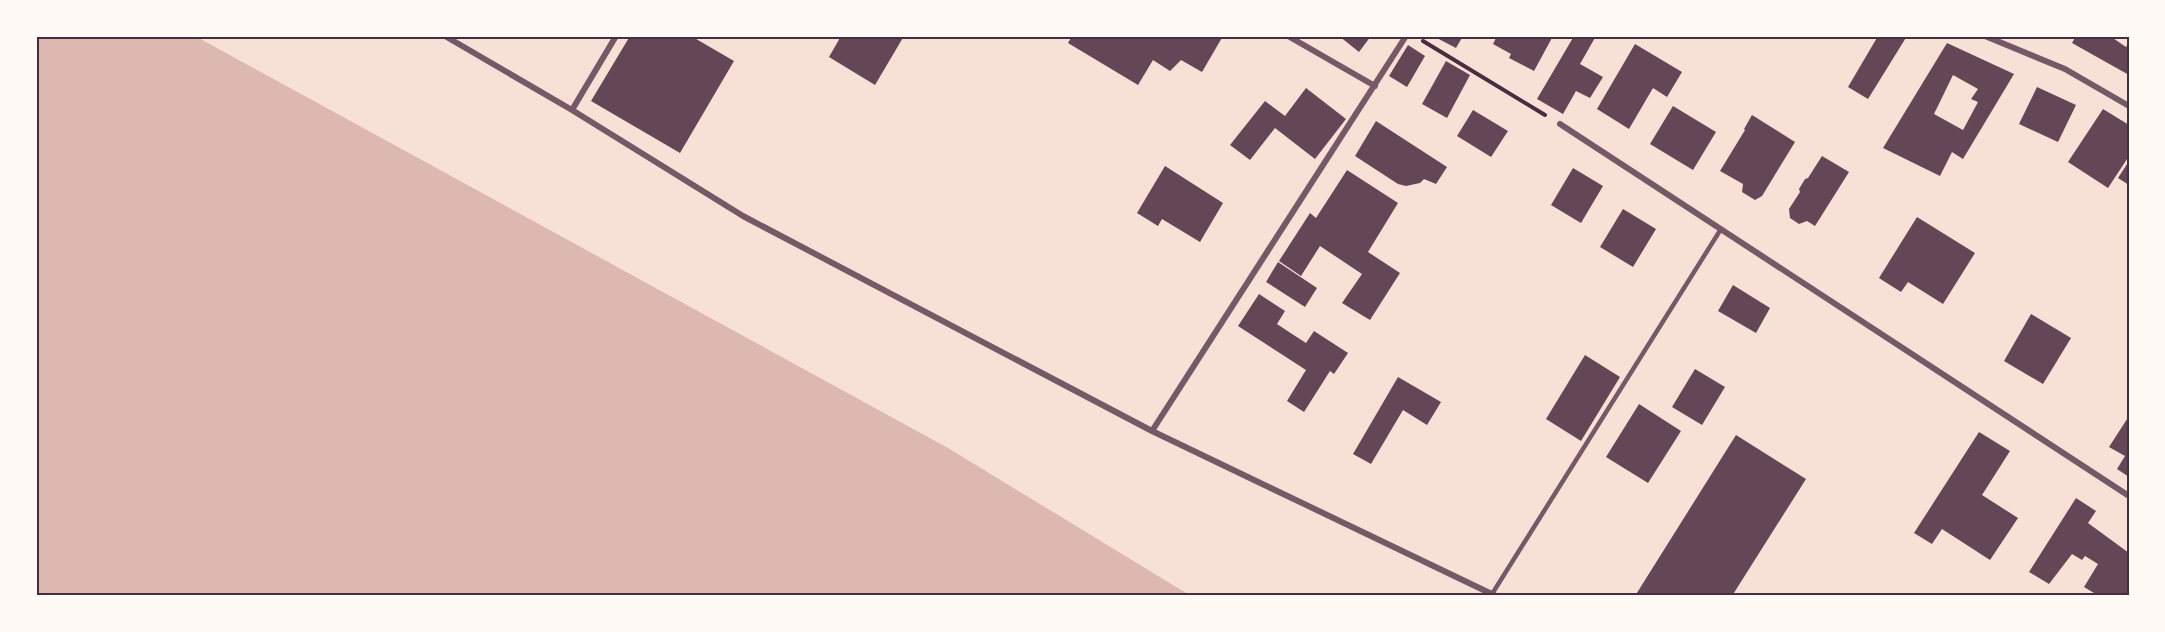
<svg xmlns="http://www.w3.org/2000/svg" width="2165" height="632" viewBox="0 0 2165 632" font-family="Lora,serif">
	<rect width="100%" height="100%" fill="#f7e1d7"/>
	<path fill="#dcb8b0" d="M36 36H195L948 448 1191 596H36Z"/>
	<path fill="#644757" fill-rule="evenodd" d="M630 36H691L734 61 680 153 591 101Z
		M841 36H904L875 85 829 57Z
		M1072 36H1223L1202 72 1181 60 1170 71 1153 60 1138 85 1068 43Z
		M1339 36H1371L1359 52Z
		M1433 36H1463L1456 48Z
		M1497 36H1553L1534 71 1509 58 1511 54 1493 44Z
		M1574 36H1596L1580 64 1603 77 1590 98 1576 91 1563 114 1537 99Z
		M1878 36H1907L1868 99 1848 87Z
		M2076 36H2110L2126 47 2129 42V75L2072 43Z
		M1947 43 2014 74 1963 159 1952 152 1940 176 1883 148ZM1953 75 1978 89 1971 99 1978 102 1963 130 1934 114Z
		M1635 44 1682 72 1667 97 1653 88 1629 129 1597 109Z
		M1408 45 1425 56 1407 87 1389 76Z
		M1446 61 1470 75 1447 118 1422 104Z
		M2037 87 2076 105 2058 142 2019 124Z
		M1306 88 1346 119 1315 159 1275 128 1250 160 1230 145 1265 101 1285 116Z
		M1673 106 1716 132 1693 170 1650 144Z
		M2103 109 2129 125V156L2108 188 2068 162Z
		M1473 110 1508 131 1491 157 1457 136Z
		M1752 115 1795 142 1762 196 1755 200 1742 192 1743 184 1720 171 1745 130 1744 129Z
		M1376 121 1447 167 1436 184 1424 179 1420 183 1406 186 1398 184 1355 156Z
		M1822 156 1849 172 1815 226 1807 221 1799 224 1790 218 1789 209 1800 192 1799 189 1805 179 1808 178Z
		M2129 161V185L2118 178Z
		M1165 166 1223 203 1200 242 1162 219 1158 226 1137 213Z
		M1573 168 1603 186 1581 223 1551 205Z
		M1347 170 1398 203 1368 252 1400 273 1370 320 1342 303 1362 274 1320 246 1301 276 1279 261 1310 213 1316 218Z
		M1623 209 1656 229 1633 267 1600 247Z
		M1917 217 1975 253 1943 304 1908 282 1901 292 1879 278Z
		M1278 262 1317 288 1305 307 1266 282Z
		M1733 285 1770 308 1756 333 1718 311Z
		M1259 294 1285 311 1277 324 1289 332 1306 343 1314 331 1348 353 1334 374 1330 371 1304 412 1287 401 1306 370 1238 326Z
		M2031 314 2071 338 2043 384 2004 361Z
		M1585 355 1620 377 1581 441 1546 419Z
		M1695 369 1725 387 1702 425 1672 407Z
		M1398 377 1441 402 1427 425 1403 410 1371 464 1353 454Z
		M1639 404 1681 431 1648 483 1606 457Z
		M2129 416V477L2117 469 2125 456 2109 447Z
		M1979 432 2010 451 1982 495 2018 518 1990 560 1942 529 1932 544 1914 533Z
		M1736 435 1806 479 1732 596H1635Z
		M2076 498 2096 511 2088 523 2129 553V596H2099L2084 587 2098 564 2085 556 2082 560 2072 554 2049 584 2029 572Z"/>
	<g fill="none" stroke-linecap="round" stroke-linejoin="round">
		<path stroke="#4a2c40" stroke-width="4" d="M1423 41 1545 115"/>
		<path stroke="#755966" stroke-width="4.5" d="M1492 594 1721 229"/>
		<path stroke="#755966" stroke-width="6" d="M445 36 572 110 743 216 1152 431 1496 596
			M1288 36 1375 86
			M1985 36 2065 69 2129 106
			M572 110 616 36
			M1560 124 2129 496
			M1152 431 1406 36"/>
	</g>
	<rect width="2165" height="632" fill="none" stroke="#fffaf5" stroke-width="75"/>
	<rect x="38" y="38" width="2090" height="556" fill="none" stroke="#4a2c40" stroke-width="2"/>
</svg>
